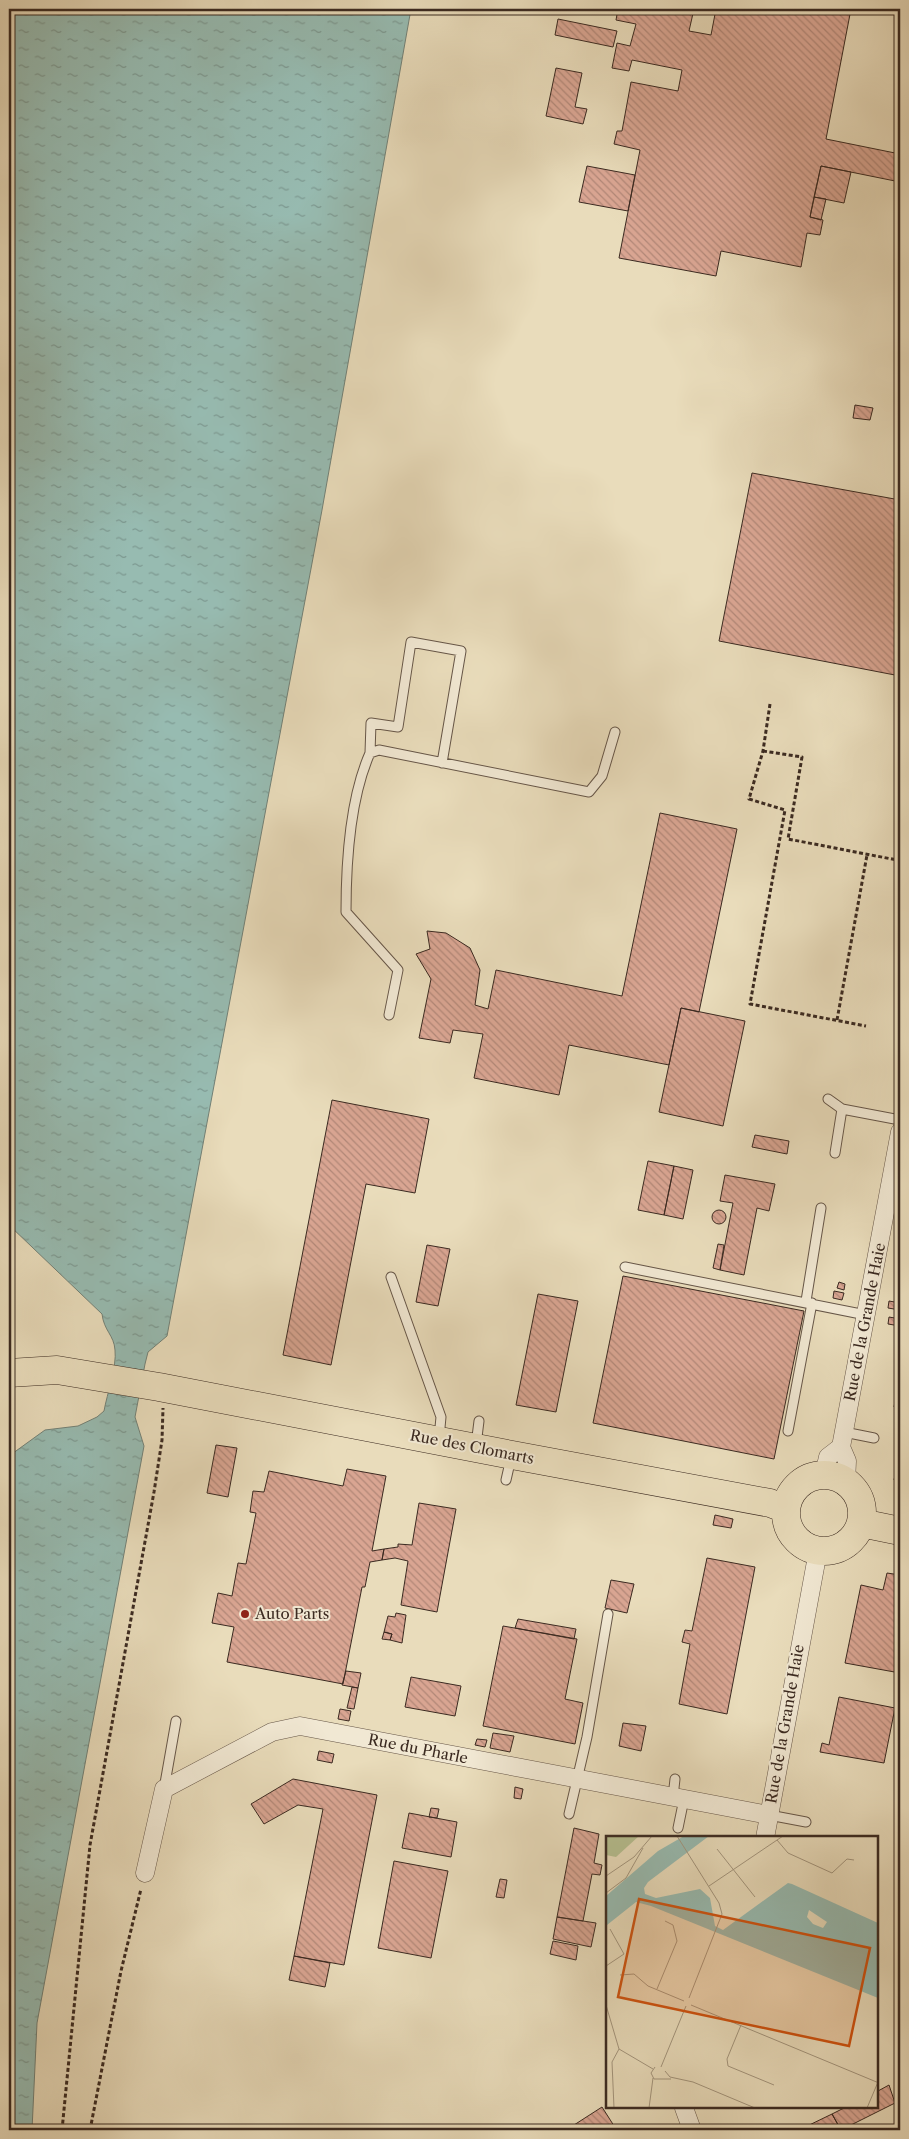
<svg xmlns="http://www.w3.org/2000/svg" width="909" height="2139" viewBox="0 0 909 2139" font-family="'Libre Caslon Text',serif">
	<defs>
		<pattern id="water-ripples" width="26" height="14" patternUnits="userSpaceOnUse" patternTransform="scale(1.25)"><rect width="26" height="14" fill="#97bbb1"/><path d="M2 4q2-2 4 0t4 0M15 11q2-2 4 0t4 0" fill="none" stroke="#7c9890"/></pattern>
		<pattern id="building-back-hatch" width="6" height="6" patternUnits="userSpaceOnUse" patternTransform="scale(1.25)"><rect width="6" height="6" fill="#d9a592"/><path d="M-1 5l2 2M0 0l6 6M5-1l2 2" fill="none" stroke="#b18777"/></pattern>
	</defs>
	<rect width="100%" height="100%" fill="#e9dcbb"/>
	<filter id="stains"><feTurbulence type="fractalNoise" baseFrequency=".004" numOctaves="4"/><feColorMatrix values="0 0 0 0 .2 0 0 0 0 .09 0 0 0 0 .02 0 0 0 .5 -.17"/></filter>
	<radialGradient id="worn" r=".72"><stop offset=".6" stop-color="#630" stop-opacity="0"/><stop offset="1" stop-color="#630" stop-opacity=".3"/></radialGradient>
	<path fill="url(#water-ripples)" stroke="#728177" d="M9 9H411L322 510 167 1336 148 1352 145 1364 135 1417 144 1446 37 2023 32 2130H9V1456L45 1430 78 1426 97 1417 104 1411C107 1394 117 1366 115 1350 114 1335 104 1331 102 1314L9 1225Z"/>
	<path fill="url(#building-back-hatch)" stroke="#3b2a21" d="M618 9H694L689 31 711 35 716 9H851L826 139 900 154V182L821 166 810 217 823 220 820 235 807 233 801 267 721 251 716 276 619 258 640 150 614 144 617 131H622L631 82 678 91 682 70 632 60 629 71 612 68 617 43 630 46 636 24 616 20Z
		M558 19 617 31 613 47 555 35Z
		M556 68 582 73 575 107 587 109 583 124 546 116Z
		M587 166 635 175 628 211 579 202Z
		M821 166 851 172 844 203 814 197Z
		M814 197 826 199 821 220 810 217Z
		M855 405 873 408 870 420 853 418Z
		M752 473 900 500V676L719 641Z
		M660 813 737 829 699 1012 681 1008 669 1065 569 1045 559 1095 474 1078 483 1034 453 1030 450 1043 419 1038 431 979 416 954 430 949 427 931 446 933 470 948 480 970 475 1005 488 1009 496 970 622 996Z
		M681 1008 745 1021 723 1126 659 1112Z
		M332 1100 429 1119 415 1193 366 1184 331 1365 283 1355Z
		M755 1135 789 1141 787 1154 752 1147Z
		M648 1161 674 1166 664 1215 638 1210Z
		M674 1166 693 1170 683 1219 664 1215Z
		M725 1175 775 1184 769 1211 757 1208 744 1275 720 1270 733 1203 720 1201Z
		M712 1217a7 7 0 1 1 14 0a7 7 0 1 1-14 0Z
		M718 1244 724 1245 720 1270 713 1268Z
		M427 1245 450 1249 438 1306 416 1302Z
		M623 1276 804 1311 774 1459 593 1423Z
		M839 1282 845 1284 844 1290 837 1288Z
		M834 1291 844 1293 842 1300 833 1298Z
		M538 1294 578 1301 556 1412 516 1405Z
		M889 1301 900 1303V1310L888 1308Z
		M889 1317 900 1319V1326L888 1324Z
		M900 1374V1409L894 1407Z
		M216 1445 237 1448 228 1497 207 1493Z
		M900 1450V1481L894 1480Z
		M347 1469 386 1476 372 1551 384 1549 382 1560 370 1562 365 1587H362L343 1684 227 1662 234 1627 212 1623 218 1593 232 1596 238 1563 246 1564 256 1513 250 1512 253 1491 264 1492 269 1471 343 1486Z
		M419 1503 456 1509 437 1612 401 1605 408 1561 395 1558 382 1560 384 1549 398 1547V1544L412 1545Z
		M715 1515 733 1519 731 1528 713 1525Z
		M707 1558 755 1567 727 1714 679 1704 690 1644 682 1642 685 1630 692 1631Z
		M887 1573 900 1575V1673L845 1663 861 1585 883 1590Z
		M611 1580 634 1584 627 1613 605 1608Z
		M396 1613 406 1615 402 1643 390 1640 392 1634 384 1632 388 1616 395 1617Z
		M518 1619 576 1629 574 1639 515 1628Z
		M503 1626 577 1639 565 1699 583 1703 575 1744 483 1726Z
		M384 1632 392 1634 390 1640 382 1639Z
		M346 1671 361 1673 358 1688 342 1685Z
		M411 1677 461 1686 455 1716 405 1707Z
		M352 1687 358 1688 354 1709 347 1708Z
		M839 1697 895 1708 884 1763 820 1752 822 1743 829 1745Z
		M340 1709 351 1711 349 1721 338 1719Z
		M623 1723 646 1726 641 1751 619 1746Z
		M493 1733 514 1736 510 1752 490 1748Z
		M477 1739 487 1740 485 1747 475 1745Z
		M319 1751 334 1754 332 1763 317 1760Z
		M293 1779 377 1795 344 1965 294 1956 323 1809 298 1805 264 1824 251 1804Z
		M515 1787 523 1789 521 1799 514 1798Z
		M431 1808 439 1809 437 1818 429 1817Z
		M409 1813 457 1822 451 1857 402 1848Z
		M574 1828 599 1834 594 1863 602 1865 600 1875 592 1874 583 1921 557 1917Z
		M394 1861 448 1871 431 1958 378 1948Z
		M500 1879 507 1880 504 1898 496 1897Z
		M557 1917 596 1923 591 1947 553 1939Z
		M553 1941 578 1946 576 1960 550 1954Z
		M294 1956 330 1963 325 1987 289 1980Z
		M889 2085 895 2103 841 2130 832 2114 844 2108H878V2091Z
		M602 2107 616 2129 577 2130 574 2125Z
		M832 2114 841 2130H799Z"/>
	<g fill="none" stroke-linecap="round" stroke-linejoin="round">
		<defs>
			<path id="service" d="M370 753 371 723 398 727 411 642 461 651 442 763
				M389 1015 398 970 346 912C346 863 350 798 370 753L379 750 589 792 602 776 615 732
				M828 1099 842 1109 900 1120
				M835 1153 842 1109
				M625 1267 866 1315
				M391 1277 441 1417 439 1438
				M806 1301 821 1208
				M788 1431 812 1303
				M844 1432 874 1438
				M476 1445 479 1421
				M506 1480 511 1458
				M164 1789 176 1721
				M673 1797 675 1779
				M569 1814 587 1737 608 1614
				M769 1815 806 1822
				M678 1828 684 1799"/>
			<path id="minor" d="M824 1475 828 1457 841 1447
				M846 1482 847 1461 841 1447 900 1132
				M765 1838 818 1551
				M145 1873 164 1789 272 1732 300 1726 769 1815
				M684 2108 692 2130"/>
			<path id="primary" d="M9 1373 57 1370 159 1387 512 1455 770 1503 786 1509
				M786 1513a38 38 0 1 1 76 0a38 38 0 1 1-76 0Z
				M861 1523 900 1531"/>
		</defs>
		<use href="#service" stroke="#665648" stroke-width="11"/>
		<use href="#minor" stroke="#665648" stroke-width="19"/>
		<use href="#primary" stroke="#3b2a21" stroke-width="29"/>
		<path stroke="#3b2a21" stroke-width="3" stroke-dasharray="4 2.5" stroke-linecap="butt" d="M770 704 763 751 749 799 785 810 750 1004 866 1026
			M763 751 802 757 788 839 897 860
			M837 1020 867 855
			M62 2130 90 1845 154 1492 162 1440 163 1408
			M90 2130 121 1971 141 1889"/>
		<use href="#service" stroke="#f1e8d3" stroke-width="9"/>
		<use href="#minor" stroke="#f1e8d3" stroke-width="18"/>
		<use href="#primary" stroke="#e9dcbb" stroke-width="28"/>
	</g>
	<circle fill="#8f2418" stroke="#f1e8d3" stroke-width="2" cx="245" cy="1614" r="5"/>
	<g text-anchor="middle" stroke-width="4" stroke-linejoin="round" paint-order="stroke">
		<g font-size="15" fill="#3b2a21" stroke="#f1e8d3">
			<text transform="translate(865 1322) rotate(-79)" y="5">Rue de la Grande Haie</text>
			<text transform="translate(472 1447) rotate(11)" y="5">Rue des Clomarts</text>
			<text transform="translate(785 1724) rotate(-80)" y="5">Rue de la Grande Haie</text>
			<text transform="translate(418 1749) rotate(11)" y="5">Rue du Pharle</text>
		</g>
		<g font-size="15" fill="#3b2a21" stroke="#f1e8d3" text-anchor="start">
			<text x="255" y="1619">Auto Parts</text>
		</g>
	</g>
	<g transform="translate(606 1836)">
		<rect width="272" height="272" fill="#e9dcbb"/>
		<path d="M0 0H33L10 21 0 19Z" fill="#b6c091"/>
		<path d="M78 0H103L42 46 38 52 39 58 50 62 94 53 104 62 109 90 117 94 182 47 186 48 272 87V162L45 70 30 66 1 89 0 60 52 15ZM203 74 221 86 217 92 207 88 201 81Z" fill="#97bbb1" fill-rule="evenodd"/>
		<path fill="none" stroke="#a3957d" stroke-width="1" d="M71 0 113 67 116 78 83 162M171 4 182 17 226 37 241 23 248 24M111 13 149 61M0 40 28 21 46 0M103 50 177 0M0 57 20 42 37 12M0 130 18 118 4 93M14 139 28 138 42 150 78 165M51 153 71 105 67 89 59 85M0 169 13 213 47 233M85 169 273 247M135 189 121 223 122 230 168 249M49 231 45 237 48 243H65M55 231 80 170M59 235 64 241 87 246 149 272M8 272 6 226 13 213M43 272 47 242M261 272 272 246"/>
		<path fill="#ce520f" fill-opacity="0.15" stroke="#ce520f" stroke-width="2.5" d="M33 63 264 112 243 210 12 161Z"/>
		<rect width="272" height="272" fill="none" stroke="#3b2a21" stroke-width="2.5"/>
	</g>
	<rect width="909" height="2139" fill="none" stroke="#e9dcbb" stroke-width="30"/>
	<rect x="10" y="10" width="889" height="2119" fill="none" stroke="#3b2a21" stroke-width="2.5"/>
	<rect x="15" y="15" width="879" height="2109" fill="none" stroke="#3b2a21"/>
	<rect width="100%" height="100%" filter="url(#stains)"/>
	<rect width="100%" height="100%" fill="url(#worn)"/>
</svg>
